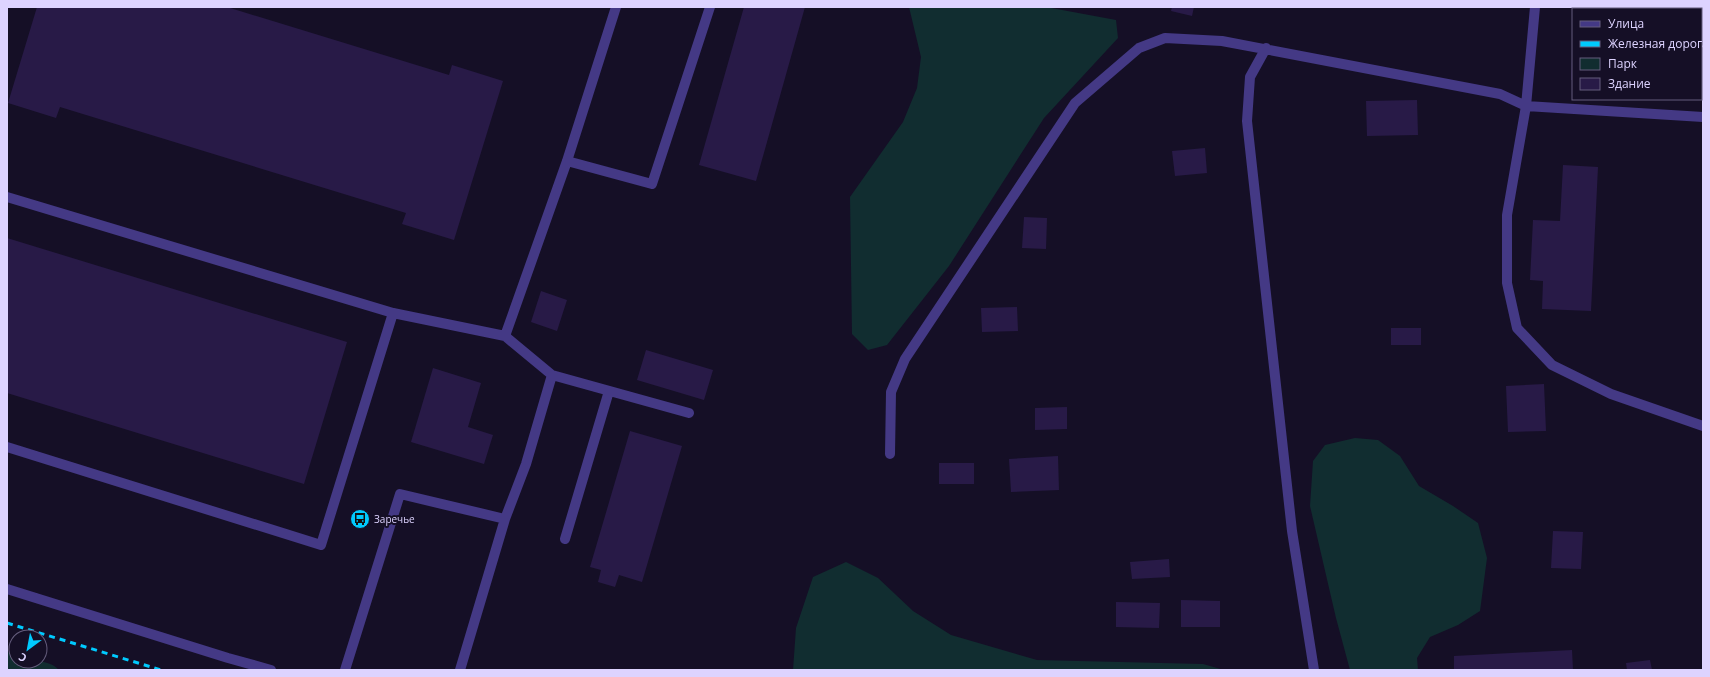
<svg xmlns="http://www.w3.org/2000/svg" width="1710" height="677" viewBox="0 0 1710 677" font-family="'Open Sans',sans-serif">
	<rect width="100%" height="100%" fill="#150f26"/>
	<path fill="#112d30" d="M909 7H1046L1116 20 1118 38 1044 118 949 266 887 345 868 350 852 334 850 197 903 122 917 88 921 57Z
		M1355 438 1378 440 1400 456 1419 486 1453 506 1478 523 1487 558 1480 611 1458 625 1430 637 1417 658 1418 670H1350L1336 618 1310 506 1313 461 1325 445Z
		M846 562 878 578 913 611 951 635 1037 660 1203 664 1224 670H793L796 628 813 577Z
		M7 652 16 655V661C29 661 49 659 59 670H7Z"/>
	<path fill="#281a47" d="M37 7H227L449 75 452 65 503 81 454 240 402 224 406 213 60 107 56 118 8 103Z
		M744 7H805L756 181 699 165Z
		M1172 7H1194L1192 16 1171 11Z
		M1572 56H1573V80H1571Z
		M1417 100 1418 135 1367 136 1366 101Z
		M1205 148 1207 173 1175 176 1172 151Z
		M1563 165 1598 167 1591 311 1542 309 1543 281 1530 280 1533 220 1560 221Z
		M1024 217 1047 218 1046 249 1022 248Z
		M7 238 347 342 304 484 7 393Z
		M541 291 567 300 557 331 531 322Z
		M1017 307 1018 331 982 332 981 308Z
		M1391 328H1421V345H1391Z
		M646 350 713 370 704 400 637 380Z
		M433 368 481 383 468 427 493 435 484 464 411 442Z
		M1544 384 1546 431 1508 432 1506 386Z
		M1067 407V429L1035 430V408Z
		M630 431 682 446 642 582 619 575 615 587 598 582 601 570 590 567Z
		M1058 456 1059 490 1011 492 1009 459Z
		M939 463H974V484H939Z
		M1553 531 1583 532 1581 569 1551 568Z
		M1169 559 1170 577 1132 579 1130 562Z
		M1181 600 1220 601V627H1181Z
		M1116 602 1160 603 1159 628 1116 627Z
		M1572 650 1573 670H1454V656Z
		M1650 660 1652 670H1627L1626 663Z"/>
	<g fill="none" stroke-linecap="round" stroke-linejoin="round">
		<path stroke="#443985" stroke-width="10" d="M1535 7 1526 106 1507 215V283L1517 328 1552 365 1611 394 1703 426
			M1266 48 1250 77 1247 121 1292 531 1314 670
			M567 161 652 184 710 7
			M7 197 393 313 505 336
			M552 375 689 413
			M7 447 321 545 393 313
			M890 454 891 392 905 359 1075 103 1139 48 1165 38 1222 41 1500 94 1526 106 1703 117
			M565 539 609 391
			M7 589 228 658 271 670
			M345 670 400 494 505 519
			M460 670 505 519 526 464 552 375 505 336 567 161 616 7"/>
		<path stroke="#00cafe" stroke-width="3" stroke-dasharray="6 5" stroke-linecap="butt" d="M7 623 161 670"/>
	</g>
	<defs>
		<symbol id="bus-disc" viewBox="-11 -11 22 22"><circle r="9.5" fill="#00cafe" stroke="#150f26"/><path d="M-5-6H5V4H4V6H2V4H-2V6H-4V4H-5ZM-3.5-4V0h7V-4ZM-3.5 1.2v1.5H-2V1.2ZM2 1.2v1.5H3.5V1.2Z" fill="#111"/></symbol>
	</defs>
	<g fill-rule="evenodd">
		<use href="#bus-disc" x="349" y="508" width="22" height="22"/>
	</g>
	<g text-anchor="middle" stroke-width="4" stroke-linejoin="round" paint-order="stroke">
		<g font-size="10" fill="#ddd3ff" stroke="#150f26" text-anchor="start">
			<text x="374" y="523">Заречье</text>
		</g>
	</g>
	<rect width="1710" height="677" fill="none" stroke="#ddd3ff" stroke-width="16"/>
	<rect x="1572" y="8" width="130" height="92" fill="#150f26" stroke="#655d7d"/>
	<rect x="1580" y="21" width="20" height="6" fill="#443985" stroke="#655d7d"/>
	<text x="1608" y="28" font-size="12" fill="#ddd3ff">Улица</text>
	<rect x="1580" y="41" width="20" height="6" fill="#00cafe" stroke="#655d7d"/>
	<text x="1608" y="48" font-size="12" fill="#ddd3ff">Железная дорога</text>
	<rect x="1580" y="58" width="20" height="12" fill="#112d30" stroke="#655d7d"/>
	<text x="1608" y="68" font-size="12" fill="#ddd3ff">Парк</text>
	<rect x="1580" y="78" width="20" height="12" fill="#281a47" stroke="#655d7d"/>
	<text x="1608" y="88" font-size="12" fill="#ddd3ff">Здание</text>
	<g transform="translate(28 649) rotate(212)"><circle r="19" fill="#150f26" stroke="#655d7d"/>
	<path d="M0-3L7 15L0 10L-7 15Z" fill="#00cafe"/>
	<text y="-6" font-size="11" font-weight="bold" text-anchor="middle" fill="#ddd3ff">С</text>
	</g>
</svg>
